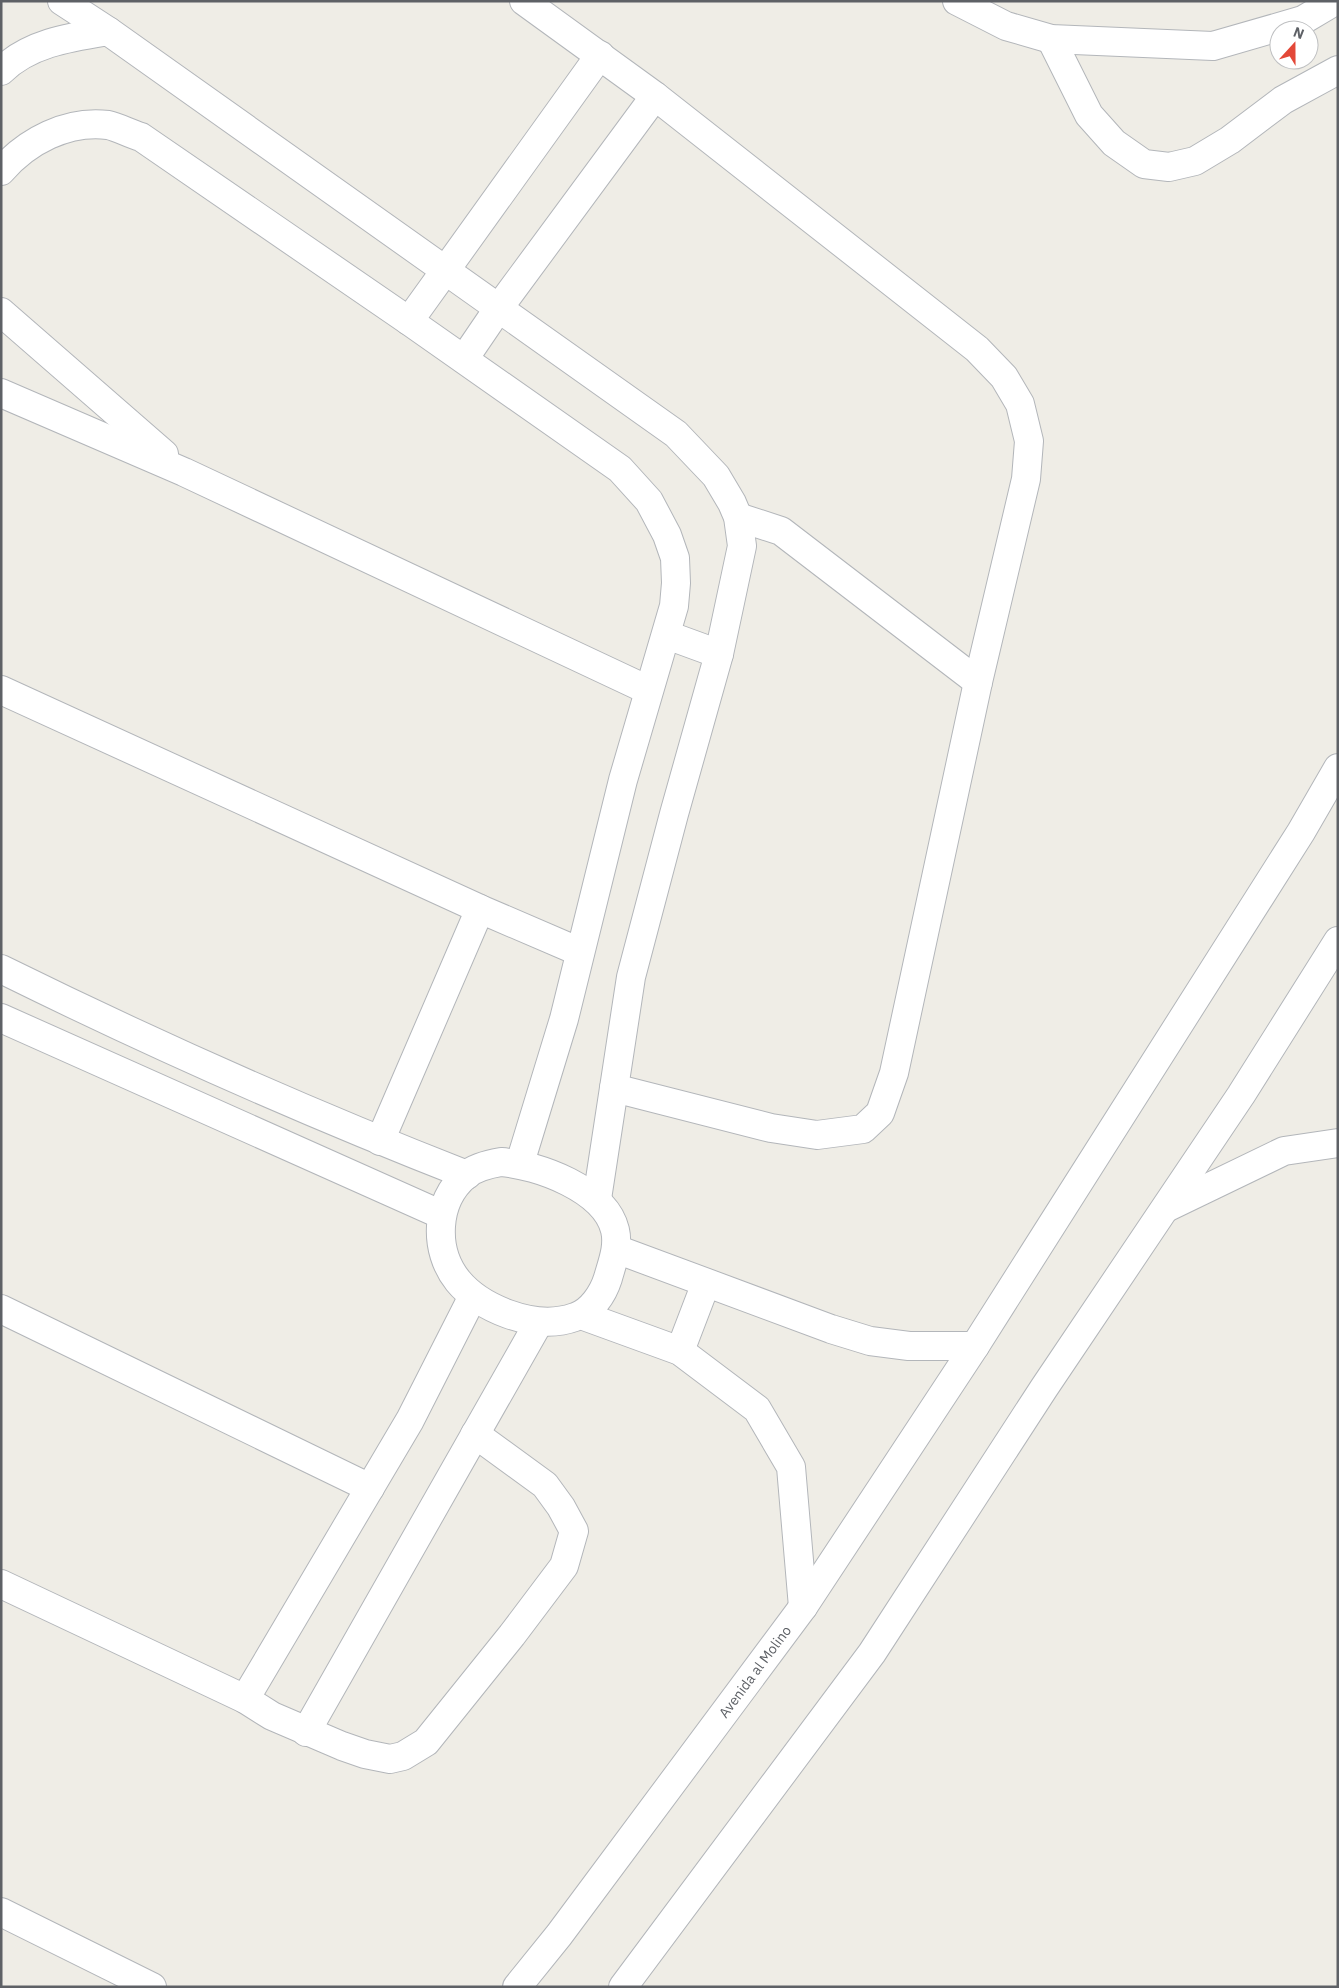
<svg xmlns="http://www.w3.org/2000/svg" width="1339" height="1988" viewBox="0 0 1339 1988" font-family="'IBM Plex Sans',sans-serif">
	<rect width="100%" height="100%" fill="#efede6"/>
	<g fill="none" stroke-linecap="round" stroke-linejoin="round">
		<defs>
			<g id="minor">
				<path d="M62 1 108 31"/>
				<path d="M524 1 655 96 977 349 1004 377 1020 404 1029 441 1026 479 978 682 894 1073 880 1113 863 1129 817 1135 771 1128 614 1088"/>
				<path d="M957 1 1006 26 1051 39 1213 46 1303 20 1335 1"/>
				<path d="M1051 39 1089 115 1114 143 1144 164 1169 167 1195 161 1230 140 1283 100 1338 70"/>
				<path d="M1 71C29 43 71 37 108 31L676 434 716 476 732 503 738 517 742 546 719 654 674 814 631 977 597 1199"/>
				<path d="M1 171C27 141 67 120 108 125 118 127 130 134 141 137L409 321 620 469 649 501 667 535 675 558 676 583 674 606 623 780 564 1019 520 1163"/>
				<path d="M1 312 164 454"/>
				<path d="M409 321 600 55"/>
				<path d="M464 359 498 309 655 96"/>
				<path d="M1 393 184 472 648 690"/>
				<path d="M738 517 781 531 978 682"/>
				<path d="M667 635 719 654"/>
				<path d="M1 690 480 909 580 952"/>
				<path d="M1 969C153 1044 308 1113 467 1175"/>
				<path d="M1 1018 442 1215"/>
				<path d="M380 1141 480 909"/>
				<path d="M501 1162C538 1165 605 1189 615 1230 619 1247 612 1263 608 1278 603 1294 591 1312 575 1317 553 1325 530 1322 508 1314 489 1307 472 1298 458 1281 433 1250 435 1201 466 1175 476 1167 489 1164 501 1162Z"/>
				<path d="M1166 1208 1284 1151 1338 1143"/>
				<path d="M616 1249 831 1329 870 1341 909 1346H975"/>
				<path d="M1 1309 370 1488"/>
				<path d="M581 1315 680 1351 757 1409 791 1467 803 1607"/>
				<path d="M680 1351 706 1283"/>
				<path d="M1 1584 245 1699 272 1716 342 1746 365 1754 390 1759 403 1756 426 1742 512 1635 564 1566 574 1531 561 1507 545 1485 475 1434"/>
				<path d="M245 1699 410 1420 473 1296"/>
				<path d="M306 1732 539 1322"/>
				<path d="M1 1912 152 1987"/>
				<path id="s1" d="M517 1987 559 1935 803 1607 975 1346 1301 832 1338 768"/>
				<path d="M623 1987 872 1653 1044 1388 1241 1095 1338 941"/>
			</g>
		</defs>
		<use href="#minor" stroke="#b3b6ba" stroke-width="30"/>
		<use href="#minor" stroke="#fff" stroke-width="28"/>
	</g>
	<g text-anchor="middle" stroke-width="4.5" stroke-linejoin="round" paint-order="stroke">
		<g font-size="14" fill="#5e6166" stroke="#fff">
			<text dy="5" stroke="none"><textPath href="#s1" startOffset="395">Avenida al Molino</textPath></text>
		</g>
	</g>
	<rect width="1339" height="1988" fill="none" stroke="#5e6166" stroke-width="5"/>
	<g transform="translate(1294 45) rotate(21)"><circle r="24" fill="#ffffff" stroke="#bfc0c2"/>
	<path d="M0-4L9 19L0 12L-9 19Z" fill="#e34838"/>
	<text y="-8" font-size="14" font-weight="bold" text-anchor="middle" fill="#5e6166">N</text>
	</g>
</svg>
